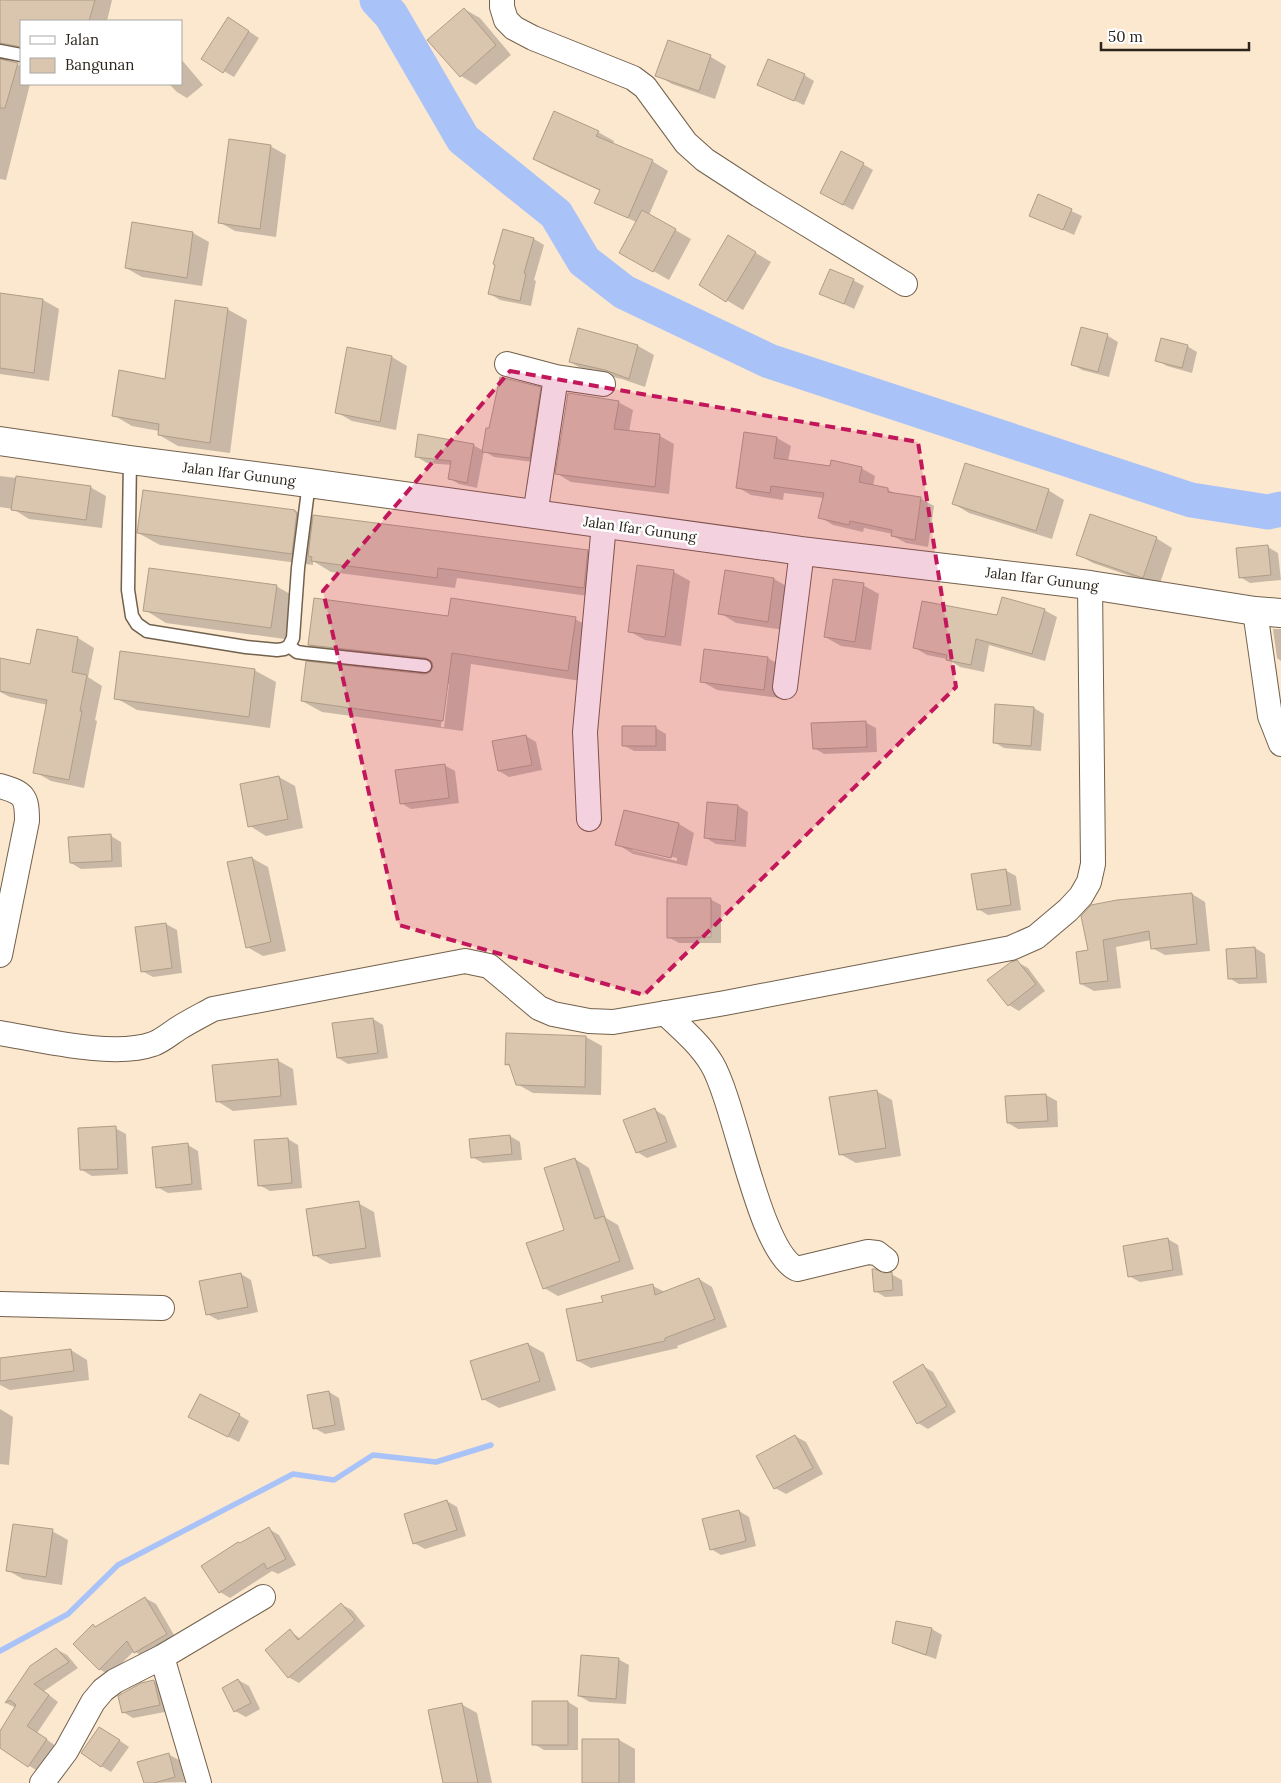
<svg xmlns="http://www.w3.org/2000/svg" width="1281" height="1783" viewBox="0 0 1281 1783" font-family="Lora,serif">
	<rect width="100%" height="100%" fill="#fce7cf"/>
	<path fill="#0003" fill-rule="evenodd" d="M0 0H112L107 21H21V52L9 55 8 62 21 66V84H30L6 180 0 179Z
		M464 9 480 18 511 55 476 85 461 76Z
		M238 24 259 38 234 77 203 59Z
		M668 41 711 57 726 66 715 99 672 84 657 75Z
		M181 59 203 85 187 98 177 92 169 84H181Z
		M804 75 814 81 804 105 759 85Z
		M598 132 614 141 613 144 652 161 668 171 649 215 691 239 669 280 620 252 636 222 596 203 601 191 550 168 534 159Z
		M270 146 286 155 276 237 235 231 219 222Z
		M863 164 873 170 853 210 832 199Z
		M1039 196 1082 216 1074 235 1031 215Z
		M133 224 193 233 209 242 202 286 142 277 126 268Z
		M504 231 534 239 544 245 534 280 536 281 531 306 500 300 490 294Z
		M729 237 771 262 743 310 701 285Z
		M853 280 864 286 854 309 821 293Z
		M0 294 43 300 59 309 49 381 0 374Z
		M227 309 247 320 230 453 178 446 159 435V431L132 426 113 415 166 380Z
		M1082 328 1108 336 1118 342 1109 377 1082 370 1072 364Z
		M579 329 638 346 654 355 645 387 622 379 586 371 570 362Z
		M1187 346 1197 352 1192 373 1167 366 1157 360Z
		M392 357 407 366 396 430 352 421 336 412Z
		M540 388 550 394 540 463 494 457 484 451 490 430Z
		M618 402 633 410 629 432 660 436 674 444 669 494 571 482 556 473Z
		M745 433 777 438 791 446 788 461 831 468H861L875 476 873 486 888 490 896 494 920 498 934 506 928 547 906 543 893 536V534L864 528 863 532 833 525 820 517 824 498 784 493 783 500 751 495 737 487Z
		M473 445 484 451 477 488 459 484 449 478 451 465 427 463 417 457Z
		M0 476 90 487 106 496 102 528 29 519 13 509 0 507Z
		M1048 490 1064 500 1052 539 969 513 954 504Z
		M295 511 313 522 587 551 606 562 603 598 457 578 455 588 331 572 313 561V565L160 545 138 533Z
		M1156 538 1172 548 1159 586 1093 563 1077 554Z
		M1268 547 1278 553 1281 580 1250 583 1240 577Z
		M638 566 674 572 690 581 681 646 645 640 629 631Z
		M774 579 790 588 784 630 736 623 720 613Z
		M863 585 879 594 871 650 841 646 825 637Z
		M276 586 297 598 292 640 166 623 145 610Z
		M1044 610 1057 617 1045 661 989 645 984 672 960 667 947 659 927 655 915 648 998 617Z
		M449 617 575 619 595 630 587 682 471 664 463 731 322 712 302 701 429 674 435 667 329 656 309 645ZM446 684H449L444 727H441Z
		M1273 629H1281V661L1277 658Z
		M38 631 78 638 94 648 88 677 102 686 95 720 97 721 84 788 51 781 35 772 48 705 10 697 0 692V659L31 665Z
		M768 658 783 667 780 698 717 690 701 681Z
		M254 670 276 682 270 728 137 710 116 698Z
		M1034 708 1044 714 1041 751 1004 748 994 742Z
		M865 722 876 728 877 752 824 754 814 748Z
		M656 728 666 734V751H634L623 745Z
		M526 736 536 742 542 770 509 777 499 771Z
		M444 765 455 771 459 803 411 809 401 803Z
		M279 777 295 786 303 828 266 836 250 826Z
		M708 803 738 806 748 812 746 847 716 844 706 838Z
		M679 824 694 833 687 866 633 854 617 844ZM632 848 677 858V861L632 850Z
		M111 836 121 842 122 867 81 869 71 863Z
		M252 858 268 867 286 951 263 956 247 947Z
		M1005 870 1016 876 1021 910 988 915 978 909Z
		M1192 894 1205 902 1210 951 1165 955 1152 948 1151 940 1116 947 1121 988 1094 991 1081 984 1089 951 1083 916Z
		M710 899 721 905V943H679L668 937Z
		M166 924 177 930 182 973 153 977 142 971 137 928Z
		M1255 948 1265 954 1267 983 1239 984 1229 978Z
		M1017 962 1028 968 1045 991 1019 1011 1009 1005Z
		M373 1019 383 1025 388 1058 348 1064 338 1058Z
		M507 1035 586 1037 602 1046 601 1095 533 1093 517 1084 512 1068 506 1064Z
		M277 1060 293 1069 297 1105 233 1111 217 1101Z
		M876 1091 892 1100 901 1156 856 1163 840 1154Z
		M1046 1095 1057 1101 1058 1127 1018 1129 1008 1123 1007 1097Z
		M655 1110 665 1116 677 1147 647 1158 637 1152Z
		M115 1128 126 1134 128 1174 92 1176 82 1170Z
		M510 1136 520 1142 522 1160 483 1163 472 1157Z
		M288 1139 298 1145 302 1188 270 1191 259 1185Z
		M188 1145 198 1151 202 1190 168 1193 157 1187Z
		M575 1159 589 1168 606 1218 618 1225 634 1269 558 1296 544 1288 566 1230Z
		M358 1203 374 1212 381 1257 330 1264 314 1255Z
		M1168 1239 1178 1245 1183 1275 1140 1282 1129 1276Z
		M241 1274 251 1280 258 1312 218 1320 207 1314Z
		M891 1274 902 1280 903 1296 885 1297 875 1291 883 1275Z
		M699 1279 712 1287 727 1327 677 1346 678 1348 591 1368 578 1361 604 1303 653 1286 665 1292Z
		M528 1344 544 1353 556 1390 499 1408 483 1399Z
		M71 1350 87 1360 89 1380 10 1390 0 1385V1360Z
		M923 1366 933 1372 956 1412 928 1429 918 1423Z
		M329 1392 339 1398 345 1430 325 1434 314 1428Z
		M0 1409 13 1417 9 1465 0 1464Z
		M239 1415 249 1421 239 1442 200 1423Z
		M795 1436 806 1442 823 1474 786 1494 775 1488Z
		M447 1501 457 1507 466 1536 425 1549 414 1543Z
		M739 1511 749 1517 756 1546 721 1555 711 1549Z
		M269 1529 279 1535 296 1565 278 1574 272 1571 230 1598 220 1592Z
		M52 1531 68 1540 62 1585 23 1579 7 1570Z
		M145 1598 156 1604 177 1640 145 1658 134 1651 110 1675 99 1669 96 1628Z
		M342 1605 352 1610 365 1626 299 1683 288 1677 290 1631 301 1639Z
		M932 1629 942 1635 936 1659 904 1648 894 1642Z
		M56 1649 67 1655 78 1668 44 1691 58 1702 37 1733 56 1746 39 1772 0 1747V1733L16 1708 6 1703 31 1667Z
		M618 1659 629 1665 626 1704 590 1702 579 1696Z
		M238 1680 249 1686 260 1709 246 1717 235 1711Z
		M154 1681 165 1687 170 1711 133 1718 123 1712Z
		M534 1702H568L578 1708V1750H544L534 1744Z
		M461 1704 477 1713 492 1783H444Z
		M110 1734 129 1747 111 1772 101 1766Z
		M583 1740H619L635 1749V1783H583Z
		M168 1754 179 1760 185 1782 145 1783Z"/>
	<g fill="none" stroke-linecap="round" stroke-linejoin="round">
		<path stroke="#a9c3f8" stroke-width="5.5" d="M0 1651 68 1614 118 1565 293 1474 334 1480 373 1455 436 1462 491 1445"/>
		<path stroke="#a9c3f8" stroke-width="35" d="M377 0 391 15 463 139 556 214 584 261 624 292 769 361 1191 500 1268 512 1281 509"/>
	</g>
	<path fill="#dac5af" stroke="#b09d87" d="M0 0H95L89 21H21V47L0 43Z
		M464 8 496 45 460 77 427 40Z
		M228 17 249 31 223 73 201 59Z
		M668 40 711 55 699 91 655 76Z
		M0 59 18 63 5 108H0Z
		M768 59 805 74 794 101 757 85Z
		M554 111 599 131 596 136 653 160 628 218 594 203 600 190 533 159Z
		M229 139 271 145 260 229 218 223Z
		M841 151 864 163 843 205 820 193Z
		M1038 194 1072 209 1063 230 1029 216Z
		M642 210 676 229 653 272 619 253Z
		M132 222 193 232 187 278 125 268Z
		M503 229 534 238 524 273 526 274 520 301 488 294 495 265 493 264Z
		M728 235 756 252 726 302 699 285Z
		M830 269 854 279 844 304 819 294Z
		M0 293 43 299 34 373 0 368Z
		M175 300 228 308 210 443 158 435 159 424 112 416 119 370 165 379Z
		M1081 327 1108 334 1098 372 1071 365Z
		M578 328 638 345 629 379 605 370 569 362Z
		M1161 338 1188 345 1182 368 1155 361Z
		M347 347 392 356 380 422 335 413Z
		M500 377 541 387 530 458 482 452 486 428H489Z
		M568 393 619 401 614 429 660 434 655 487 555 474Z
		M744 432 777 437 774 458 830 466 831 460 862 467 859 482 888 488V492L921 497 915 540 891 536 892 530 850 521 849 525 818 518 824 493 771 486 770 493 736 488Z
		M418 434 474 444 467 483 448 479 451 461 415 457Z
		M965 463 1049 489 1036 531 952 504Z
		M16 476 91 486 86 520 11 510Z
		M143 490 295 510V512H297L292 554 137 533Z
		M1090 514 1157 537 1143 578 1076 555Z
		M313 515 588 550 584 588 438 568 437 578 311 561 312 557 308 556Z
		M1268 545 1271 575 1239 578 1236 548Z
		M637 565 674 570 665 637 628 632Z
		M149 568 277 585 271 628 143 611Z
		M725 570 774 578 768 622 718 614Z
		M833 579 864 583 855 642 824 637Z
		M1002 597 1045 609 1032 654 976 639 971 665 946 660 947 655 913 648 922 601 997 615Z
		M314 598 448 616 451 598 576 617 568 671 452 653 443 721 301 701 306 661 424 674 429 673 433 667 432 662 426 658 308 645Z
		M37 629 78 637 72 672 87 675 80 711H82L69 780 33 773 47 700 0 691V658L30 664Z
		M704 649 768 657 764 690 700 682Z
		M120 651 255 669 249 717 114 699Z
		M995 704 1034 707 1031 746 993 743Z
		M866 721 867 747 813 749 811 723Z
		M622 726H656V746H622Z
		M526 735 532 765 498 771 492 741Z
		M445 764 449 798 400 804 395 770Z
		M279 776 288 819 248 827 240 784Z
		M707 802 738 805 735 841 704 838Z
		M624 810 679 823 671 858 615 845Z
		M111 834 112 861 70 863 68 837Z
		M252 857 271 942 246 948 227 862Z
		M1006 869 1011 905 977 910 971 874Z
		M1192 893 1197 944 1151 949 1149 931 1103 940 1108 981 1080 984 1076 952 1088 950 1081 916 1091 905 1117 900Z
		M667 898H711V937L667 938Z
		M166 923 172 968 141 972 135 927Z
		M1255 947 1257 978 1228 979 1226 949Z
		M1017 960 1036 984 1008 1006 987 980 1011 962Z
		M373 1018 378 1053 337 1058 332 1023Z
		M506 1033 586 1036 585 1087 516 1085 509 1064 505 1065Z
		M278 1059 281 1096 216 1102 212 1065Z
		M877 1090 886 1148 839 1155 829 1097Z
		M1046 1094 1048 1121 1007 1123 1005 1096Z
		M655 1108 667 1142 636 1153 623 1120Z
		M116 1126 118 1169 80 1170 78 1128Z
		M510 1135 512 1154 471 1158 469 1139Z
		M288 1138 292 1183 258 1186 254 1140Z
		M188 1143 192 1184 156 1188 152 1147Z
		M575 1158 595 1219 604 1216 620 1261 543 1289 526 1243 564 1230 544 1168Z
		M359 1201 366 1248 313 1256 306 1209Z
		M1168 1238 1173 1270 1128 1277 1123 1246Z
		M872 1269H875L884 1273 892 1272 893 1290 874 1292Z
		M241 1273 248 1307 206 1315 199 1281Z
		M699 1278 715 1319 665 1338V1341L577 1361 566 1309 603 1302 601 1296 653 1284 655 1295Z
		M528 1343 540 1381 482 1400 470 1361Z
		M71 1349 74 1371 0 1381V1358Z
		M923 1364 947 1406 917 1424 893 1382Z
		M329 1391 335 1425 313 1429 307 1395Z
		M200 1394 240 1414 228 1437 188 1417Z
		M795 1435 813 1468 774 1489 756 1456Z
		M447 1500 457 1530 413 1544 404 1514Z
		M739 1510 746 1541 710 1550 702 1519Z
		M13 1524 53 1529 46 1577 6 1571Z
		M269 1527 286 1559 267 1569 264 1563 219 1593 201 1566 238 1542 240 1543Z
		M145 1597 167 1634 134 1653 127 1641 99 1670 73 1644 93 1624 95 1627Z
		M341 1603 355 1620 288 1678 265 1650 290 1629 298 1640Z
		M896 1621 932 1628 926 1655 892 1643Z
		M56 1648 69 1662 34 1684 49 1695 27 1726 47 1739 28 1767 0 1748V1731L16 1705 10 1700 5 1703 30 1666Z
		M581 1655 619 1658 616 1699 578 1696Z
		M238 1679 251 1703 234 1712 222 1688Z
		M154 1680 160 1705 122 1713 118 1696 141 1683Z
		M532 1701H568V1745H532Z
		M462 1703 478 1783H443L428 1710Z
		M99 1727 120 1740 101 1767 81 1753Z
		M582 1739H619V1783H582Z
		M169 1753 175 1777 154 1783H144L137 1762Z"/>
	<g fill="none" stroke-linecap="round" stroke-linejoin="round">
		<defs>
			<path id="lane" d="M0 51 21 55
				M130 460 128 590 132 616 137 624 147 631 246 647 277 650 284 649 289 646 293 638 298 568 309 483
				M289 646 297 652 304 653 425 666"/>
			<path id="street" d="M502 0V7L506 20 514 28 533 38 633 78 645 87 686 143 705 160 759 195 905 284
				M507 364 556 377 535 515
				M556 377 603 384
				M1255 611 1270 716 1281 744
				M785 687 802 551
				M0 786C24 793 27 796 27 821L0 955
				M589 819 585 732 604 524
				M665 1013C681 1028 700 1044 712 1064 736 1105 759 1252 797 1269L868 1252 877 1253 886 1260
				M0 1033C41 1040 114 1058 153 1044 162 1041 171 1033 179 1028 190 1021 202 1015 213 1009L465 961 489 966 539 1008 553 1014 589 1021 613 1022 725 1003 1011 948 1036 937 1068 910 1081 896 1089 882 1093 864 1090 585
				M0 1304 162 1308
				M162 1657 199 1783
				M42 1783 66 1751 93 1702 103 1690 115 1681 162 1657 263 1597"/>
			<path id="secondary" d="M0 441 130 460 309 483 802 551 1090 585 1255 611 1281 613"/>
		</defs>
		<use href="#lane" stroke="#72614c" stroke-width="15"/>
		<use href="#street" stroke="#72614c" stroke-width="26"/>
		<use href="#secondary" stroke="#72614c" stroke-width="30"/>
		<use href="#lane" stroke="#fff" stroke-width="12"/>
		<use href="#street" stroke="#fff" stroke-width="24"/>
		<use href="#secondary" stroke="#fff" stroke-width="28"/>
	</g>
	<path fill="#c2185b" fill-opacity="0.2" stroke="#c2185b" stroke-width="4" stroke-dasharray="10 6" stroke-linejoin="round" d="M510 371 918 442 956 687 644 995 399 925 323 591Z"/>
	<g text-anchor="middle" stroke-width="5" stroke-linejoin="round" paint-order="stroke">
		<g font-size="14" fill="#2b241b" stroke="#fff">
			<text transform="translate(239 474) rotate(7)" y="5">Jalan Ifar Gunung</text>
			<text transform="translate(640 529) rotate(8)" y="5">Jalan Ifar Gunung</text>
			<text transform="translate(1042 579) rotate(7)" y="5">Jalan Ifar Gunung</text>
		</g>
	</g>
	<rect x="20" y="20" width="162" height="65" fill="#ffffff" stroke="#aaa7a4"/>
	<rect x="30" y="36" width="25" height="8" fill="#ffffff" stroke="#aaa7a4"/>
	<text x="65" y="45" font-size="15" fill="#2b241b">Jalan</text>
	<rect x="30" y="58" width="25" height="15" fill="#dac5af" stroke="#aaa7a4"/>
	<text x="65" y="70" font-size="15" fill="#2b241b">Bangunan</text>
	<path d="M1101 42v8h148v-8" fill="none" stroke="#2b241b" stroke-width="2.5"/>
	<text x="1108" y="42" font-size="15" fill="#2b241b" stroke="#ffffff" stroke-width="4" paint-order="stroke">50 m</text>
</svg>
